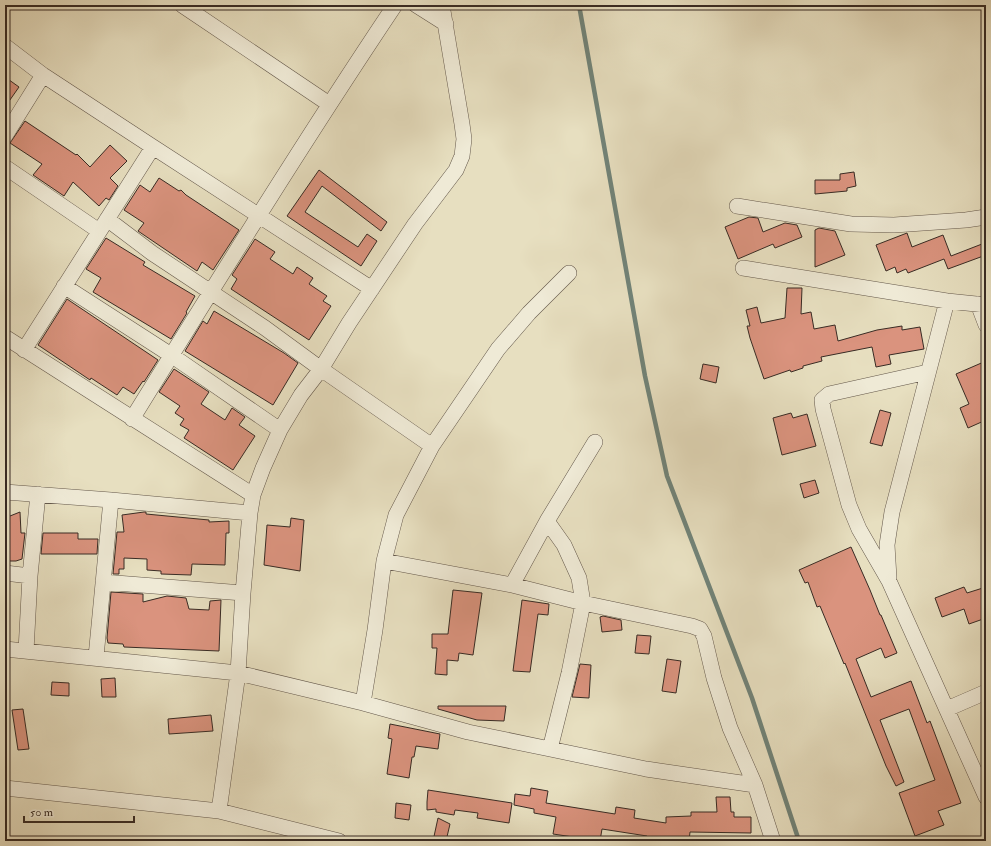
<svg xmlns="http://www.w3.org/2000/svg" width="991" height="846" viewBox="0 0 991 846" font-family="'IM FELL Double Pica',serif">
	<rect width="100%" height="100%" fill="#e7dfc0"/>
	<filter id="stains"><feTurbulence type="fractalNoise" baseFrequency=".005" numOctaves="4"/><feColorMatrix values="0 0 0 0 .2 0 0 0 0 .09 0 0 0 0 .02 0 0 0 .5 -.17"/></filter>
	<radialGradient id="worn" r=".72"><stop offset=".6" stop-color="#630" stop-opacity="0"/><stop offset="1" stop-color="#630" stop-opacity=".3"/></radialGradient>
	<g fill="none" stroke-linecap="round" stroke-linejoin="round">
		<path stroke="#718378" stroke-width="4.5" d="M579 5 645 376 667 476 752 698 799 841"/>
	</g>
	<path fill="#da937e" stroke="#382b24" d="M5 77 19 87 5 107Z
		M25 121 76 155 77 154 90 167 110 145 127 161 110 178 118 186 109 200 106 198 99 206 73 182 64 196 33 175 42 164 10 143Z
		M319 170 387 222 381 231 322 186 305 212 358 247 367 234 377 241 361 266 287 216Z
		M854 172 856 186 847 188V191L815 194V180H840V174Z
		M159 178 179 191 181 190 186 195 239 230 213 270 202 262 197 271 138 231 144 223 124 210 140 185 150 192Z
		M749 217 758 218 763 232 785 223 797 225 802 237 775 248 773 244 738 259 725 227Z
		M819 228 835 231 845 255 815 267V230Z
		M907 233 912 247 943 235 951 256 982 244 986 255 948 269 944 259 908 273 906 269 897 273 895 267 886 271 876 245Z
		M106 238 145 262 143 265 195 296 186 312 187 313 171 339 93 292 101 278 86 269Z
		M255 239 275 252 270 259 293 274 297 267 313 278 309 284 327 296 323 301 331 306 309 340 231 289 237 279 232 275Z
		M787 288H802L801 314 811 312 814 329 835 325 838 341 877 330 902 326V330L920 327 924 349 889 355 891 364 876 367 872 347 821 357 822 361 803 366V368L791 372 790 370 764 379 750 338 747 326H750L746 310 757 307 761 323 785 318Z
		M67 299 158 360 144 382 143 381 134 394 123 387 117 395 91 378 90 380 38 345Z
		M214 311 284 353 298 363 273 405 185 351 203 321 207 324Z
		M986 361V420L968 428 960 408 969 404 956 374Z
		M703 364 719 367 716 383 700 379Z
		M174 369 209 392 201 404 225 420 232 408 245 417 239 425 255 436 233 470 184 438 189 430 180 425 184 419 175 413 180 406 159 392Z
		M880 410 891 413 882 446 870 443Z
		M791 413 793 418 807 414 816 446 782 455 773 418Z
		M815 480 819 493 804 498 800 484Z
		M20 512 21 533H25L22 559 16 561H5V518Z
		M144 512H146V514L209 520V522L229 521V533H226L225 565 192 564 191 575 161 574V571L147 570V559L124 558V569H119V574H113L117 532H124L122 515Z
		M291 518 304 520 300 571 264 565 267 525 290 527Z
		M43 533H78V539H98L97 554H41Z
		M851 547 870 590 880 615H881L897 653 885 658 881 648 856 659 871 697 911 681 927 723 930 721 961 803 938 811 944 825 915 836 899 793 935 780 909 709 880 720 904 782 896 786 886 766 845 663 844 664 820 606 817 607 808 582 805 583 799 570Z
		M964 587 967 593 986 587V618L969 624 964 609 942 617 935 598Z
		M453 590 482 593 473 655 459 653 458 661 447 660V675L435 674 437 648H432V634H448Z
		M111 592 143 594V602L167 596 186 598 189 609 209 610 210 601 221 600 219 651 124 647 123 644 108 643 107 638Z
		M522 600 549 604 548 615 538 614 530 672 513 671Z
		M603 616 621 620 622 630 602 632 600 617Z
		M637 635 651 636 649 654 635 653Z
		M667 659 681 661 676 693 662 691Z
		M580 664 591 665 589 698 572 697Z
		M115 678 116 697H102L101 679Z
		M52 682 69 683V696L51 695Z
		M438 706H506L504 721 477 720 438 709Z
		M23 709 29 749 18 750 12 710Z
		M211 715 213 731 169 734 168 719Z
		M390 724 440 734 438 749 416 746 414 757H412L409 778 387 774 392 739 388 738Z
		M531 788 548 791 546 803 615 814 616 807 635 810 634 818 666 823V817L691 816V812H717L716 797H730L731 812H734V817H751V833L690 832 689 841H647V836L602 829 600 841 553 834 556 817 534 813V809L514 805 515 794 530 796Z
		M428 790 512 803 509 823 477 818 478 813 455 810 454 815 436 812V809L427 810V802Z
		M396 803 411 805 409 820 395 818Z
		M438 818 450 824 446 841H433Z"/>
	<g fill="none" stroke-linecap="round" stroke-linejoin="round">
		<defs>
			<path id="street" d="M182 5 329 104
				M416 5 446 24
				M5 46 43 75 153 147 372 289
				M5 136 43 75
				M5 167 99 231
				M737 206 851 224 894 225 966 220 986 217
				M107 219 152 253 265 328 321 369 432 446
				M743 268 947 301 986 305
				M64 286 171 355 280 430
				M978 304 986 325
				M5 337 253 495
				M24 350 153 147
				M928 372 829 394 822 400 823 409 849 505 859 529 889 581 986 797
				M132 419C218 280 304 141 395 5
				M5 492 111 500 250 513
				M547 521 564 545 579 578 583 603 569 673 550 749
				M384 561 512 585 583 603 692 626 700 629 704 636 714 678 730 728 755 785 773 841
				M5 573 30 576
				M889 578 887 545 892 512 947 301
				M103 582 243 593
				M512 585 547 521 595 442
				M5 649 238 673 363 703 468 732 550 749 646 769 755 785
				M26 651 30 576 38 494
				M96 657 111 500
				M363 703 375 630 384 561 396 515 432 446 498 349 529 313 569 273
				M947 709 986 692
				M5 788 219 811 339 841
				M219 811 238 673 243 593 250 513 253 495 263 468 280 430 301 395 321 369 349 323 415 224 456 170 462 156 464 139 462 124 442 5"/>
		</defs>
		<use href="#street" stroke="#64584b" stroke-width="16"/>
		<use href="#street" stroke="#efead6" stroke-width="15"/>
	</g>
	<rect width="991" height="846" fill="none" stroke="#e7dfc0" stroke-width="20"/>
	<rect x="6" y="6" width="979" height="834" fill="none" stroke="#382b24" stroke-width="2"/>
	<rect x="10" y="10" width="971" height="826" fill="none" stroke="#382b24"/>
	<path d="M24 816v6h110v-6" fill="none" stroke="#382b24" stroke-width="2"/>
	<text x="30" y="816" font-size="12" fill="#382b24" stroke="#efead6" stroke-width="3" paint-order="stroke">50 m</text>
	<rect width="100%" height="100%" filter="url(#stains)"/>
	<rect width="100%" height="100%" fill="url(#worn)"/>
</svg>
